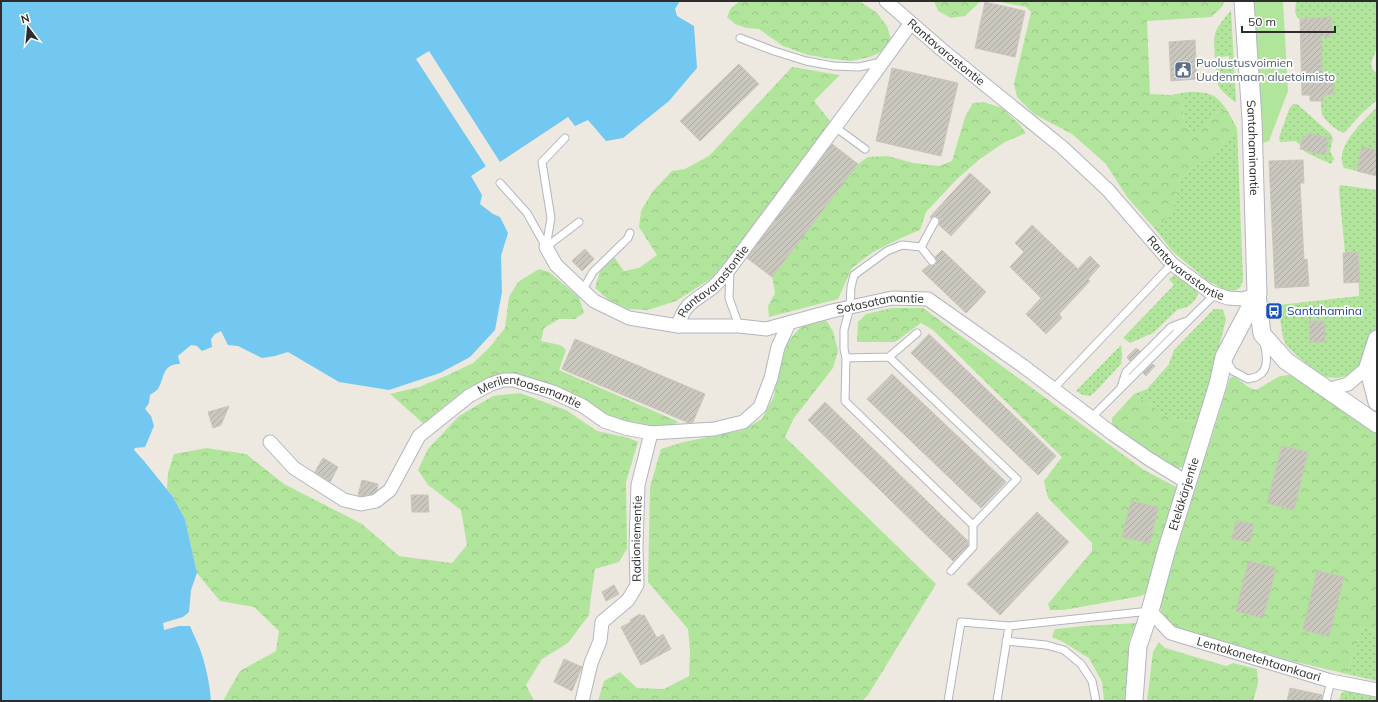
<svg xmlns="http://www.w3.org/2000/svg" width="1378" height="702" viewBox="0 0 1378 702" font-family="Mulish,sans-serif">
	<defs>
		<pattern id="grass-dots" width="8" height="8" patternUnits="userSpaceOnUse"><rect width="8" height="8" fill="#b1e59c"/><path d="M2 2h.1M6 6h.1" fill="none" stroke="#99c587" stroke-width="1.8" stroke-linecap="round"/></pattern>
		<pattern id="forest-crowns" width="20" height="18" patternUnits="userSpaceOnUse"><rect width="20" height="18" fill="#b1e59c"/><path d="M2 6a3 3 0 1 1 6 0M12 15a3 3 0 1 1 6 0" fill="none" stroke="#99c587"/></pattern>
		<pattern id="building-hatch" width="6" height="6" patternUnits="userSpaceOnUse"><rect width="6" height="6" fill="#cac7be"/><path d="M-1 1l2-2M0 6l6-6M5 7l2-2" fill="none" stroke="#aeaba4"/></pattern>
	</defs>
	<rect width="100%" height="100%" fill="#eee9e0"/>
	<path fill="url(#grass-dots)" d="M1296 1 1377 2V47L1371 64 1373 70 1377 73V100L1362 113 1344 133C1337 131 1325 121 1322 114 1321 110 1321 105 1321 101H1323V95L1334 94 1333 76 1322 77 1321 37 1332 36 1331 18 1300 19 1297 17 1295 12Z
		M1231 10 1236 101 1235 102C1214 85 1217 86 1215 60H1229V56L1215 58C1213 30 1214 32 1231 10Z
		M1188 92C1209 92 1215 93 1227 110L1216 113 1207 124 1194 136 1184 121 1182 99 1171 95Z
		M1293 104H1297L1331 134 1333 139 1330 151 1334 159 1331 164 1305 152 1298 143 1295 141 1280 142 1279 138 1289 109Z
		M1377 107V150L1362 147 1357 171 1344 168C1333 147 1364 121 1377 107Z
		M1237 128 1243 280 1240 288 1235 290 1227 291 1208 281 1172 251 1156 230 1173 208 1180 180 1194 166 1216 152Z
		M1340 185 1377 190V326L1362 361 1355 370 1346 376 1336 378 1326 377 1316 371 1297 356 1286 345 1283 338 1278 305 1359 296 1358 252 1345 253 1339 190Z
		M1176 274 1197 290 1198 294 1196 299 1191 304 1187 307 1177 310 1153 333 1130 343 1123 338 1174 285 1169 279Z
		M1214 309H1219L1223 310 1226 319 1200 423 1170 418 1134 394 1147 389 1169 364 1174 350Z
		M1121 345 1122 357 1121 364 1094 393 1090 396 1083 395 1076 391Z
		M1363 627 1377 632V681L1347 674Z
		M1345 690 1377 695V701H1339L1341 694Z"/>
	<path fill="url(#forest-crowns)" d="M740 1H859L876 12 887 26 891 39 881 52 870 57 851 61 833 59 808 55 783 46 759 29 746 28 735 24 727 17 731 8Z
		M934 1H981L965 16 951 18 938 11Z
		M996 1H1225L1221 8 1211 17 1147 21 1150 94 1171 95 1182 99 1184 121 1194 136 1207 124 1216 113 1227 110 1237 128 1216 152 1194 166 1180 180 1173 209 1156 230 1127 197 1106 164 1072 134 1034 114 1017 97 1014 84 1031 12 1026 7Z
		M792 67 840 75 814 101 831 122 734 252 712 278 676 301 648 310 628 309 610 301 595 288 600 271 614 257 624 271 639 268 657 255 639 227 641 211 653 191 672 171 685 169 709 156Z
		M984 102 1002 108 1020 125 1026 133 1005 142 980 159 958 178 926 212 920 230 901 238 873 252 852 268 838 299 769 317 768 306 775 293 772 277 858 164 868 157 888 156 913 163 939 166 952 161 965 117 973 103Z
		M539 269 549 272 579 297 584 313 575 319H559L544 328 541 341 560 345 566 350 559 370 679 422 670 426 643 427 616 420 589 403 522 377 500 374 466 389 437 412 424 424 390 394 419 387 448 375 473 363 488 349 505 328 509 297 518 282Z
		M892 308H923L1144 470 1178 488 1148 593 1141 596 1064 610H1050L1048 604 1092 551V543L1048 498 1044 481 1062 457 933 330 921 323 895 342H857L858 322 866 314Z
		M826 320 833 331 838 351 833 368 794 418 785 437 936 584 868 695 862 701H598L604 681 620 672 637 688 664 689 689 676 690 651 688 629 648 582 650 487 661 449 684 442 743 430 762 419 774 396 778 373 788 341 800 328 811 323Z
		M1290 375 1298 378 1372 428 1377 434V632L1363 627 1347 674 1292 661 1177 628 1171 623 1161 613 1160 602 1230 378 1234 376 1248 387 1256 390 1280 376Z
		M520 393 566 410 597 431 629 438 638 442 626 482 627 549 619 562 595 569 591 597 589 615 568 643 542 659 526 685 534 701H223L240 671 276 651 279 631 254 607 220 601 197 573 185 519 173 497 167 489 168 473 174 454 207 448 246 454 284 484 362 524 399 556 452 563 467 545 461 510 428 485 418 470 428 449 459 416 493 396Z
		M1134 394 1170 418 1200 423 1187 465 1177 469 1168 464 1114 428 1112 423V418Z
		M1136 623 1129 641 1125 701H1104L1102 682 1089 658 1063 642 1052 637 1055 629 1084 626Z
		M1159 642 1165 648 1226 666 1233 663 1257 669 1258 684 1253 701H1147L1153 652Z"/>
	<path fill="#b1e59c" d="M1250 1H1283L1288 91 1269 141 1263 143 1262 142Z"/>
	<path fill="#72c8f1" d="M1 1H680L675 9 677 16 694 26 697 68 669 101 623 138 606 141 588 120 575 126 568 117 500 162 497 159 471 176 482 195 480 204 493 214 500 217 508 233 501 256 502 292 495 330 470 357 440 373 389 390 339 382 288 352 275 356 262 358 238 346 228 345 221 331 215 334 211 339 212 347 202 351 197 346 191 345 178 356 180 364C162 364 165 377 158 389 156 391 153 393 150 395L149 403 145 409 151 416 154 426 145 447 135 448 134 450 144 461 173 497 185 519 197 573 191 590 189 612 183 617 163 623 164 630 179 626H190C194 636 200 647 203 658 207 672 210 686 211 701H1Z"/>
	<path fill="#eee9e0" d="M429 51 500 162 501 164H499L497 161 487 168 416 59Z"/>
	<path fill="url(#building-hatch)" stroke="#cac5b9" d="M985 2 1025 11 1015 57 975 48Z
		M1331 17 1332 36 1321 37 1322 77 1333 76 1334 94 1323 95V101H1310V95H1302L1300 19Z
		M1195 40 1197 79 1171 81 1169 42Z
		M739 64 759 84 700 141 680 121Z
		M892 68 958 83 941 156 876 141Z
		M1307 133 1329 138 1325 155 1300 149 1303 136 1307 137Z
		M832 144 858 164 772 277 747 258Z
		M1362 147 1377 150V176L1357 171Z
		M1303 160 1304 183H1300L1304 260 1307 259 1309 286 1275 288 1269 161Z
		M970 173 991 192 951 236 939 225 940 220 938 217 934 216 931 218 930 217Z
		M1032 225 1078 269 1090 256 1100 266 1088 279 1090 281 1059 314 1062 318 1046 334 1026 314 1041 298 1010 267 1024 252 1015 243Z
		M585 249 594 259 582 271 572 261Z
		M942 250 986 292 966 313 922 271 929 265 932 266 935 265 937 261 935 257Z
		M1358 252 1360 282 1344 283 1343 253Z
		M1309 321H1324L1325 342H1310Z
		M929 334 1056 456 1038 475 911 353Z
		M575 339 705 394 693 422 689 423 562 369Z
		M1136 348 1140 351 1130 361 1127 357Z
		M1152 364 1155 366 1146 376 1143 373Z
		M892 374 1006 482 981 508 867 399Z
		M825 402 968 541V545L953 561 808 420Z
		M229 406 221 425 213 428 208 412Z
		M1282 446 1308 452 1294 510 1267 503Z
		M323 458 338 467 330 482 315 472Z
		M362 480 378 484 377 490 373 494 361 496 358 495Z
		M411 495H428L429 512H412Z
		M1131 501 1158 507 1150 543 1122 537Z
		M1037 512 1069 542 1000 615 967 584Z
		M1236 521 1254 524 1250 542 1232 539Z
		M1249 561 1276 568 1263 618 1236 611Z
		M1317 571 1344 577 1329 636 1303 630Z
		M614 585 619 594 606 601 602 592Z
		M640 614 641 616 644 615 657 638 663 634 671 649 641 665 621 627 631 622 630 620Z
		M564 659 582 667 572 691 554 682Z
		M1290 688 1322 695 1321 701H1287Z"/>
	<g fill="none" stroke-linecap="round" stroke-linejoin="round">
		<defs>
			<path id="service" d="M740 38 774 51 806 61 833 66 859 67 881 62
				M835 127 865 149
				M500 183 527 213 546 247
				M546 247 551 218 542 162 565 138
				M546 247 579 222
				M921 247 935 221
				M730 270 729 298 739 326
				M582 291 593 272 628 238 630 233
				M889 357 917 333
				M846 358 889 357 1017 479 973 525 845 401 846 358 844 349V330L850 307 851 287 854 275 887 251 902 245 921 247 932 261
				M1225 359 1233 371 1248 379C1251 378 1255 378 1258 376 1269 370 1267 354 1264 343
				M1121 387 1126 372 1171 327 1184 322
				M1053 389 1172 264
				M1091 418 1215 294
				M951 571 973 547V525
				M1006 641 1046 645 1064 650 1081 664 1092 681 1096 701
				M948 701 961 622 1009 626 1150 611
				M997 701 1009 626
				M1326 701 1331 681"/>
			<g id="minor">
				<path id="s1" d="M886 1 941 49 1062 147 1108 190 1172 264 1210 292 1228 298 1243 299 1257 294"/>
				<path id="s2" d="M546 247 556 265 594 301 629 318 678 326H739L766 329 832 311 892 298 928 299 1023 366 1113 434 1149 459 1188 483"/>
				<path id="s3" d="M678 326C685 301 696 301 713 287 719 282 725 274 730 268L850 107 911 23"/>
				<path d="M1327 390 1348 384 1368 367"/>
				<path id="s4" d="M270 442 294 468 344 500 361 504 376 501 390 490 419 436 469 396 491 384 504 380H514L553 392 583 406 604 421 625 428 651 433 714 429 743 422 760 407 771 378 778 347 789 323"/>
				<path id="s5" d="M1150 611 1171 633 1331 681 1377 690"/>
				<path id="s6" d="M582 701 591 663 600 641 602 622 628 600 637 585 636 546 638 485 651 433"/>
			</g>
			<g id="tertiary">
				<path d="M1257 294 1262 334 1286 361 1377 424"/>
				<path d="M1377 339 1368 367 1377 402"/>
				<path id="s7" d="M1134 701 1138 646 1150 611 1166 552 1218 384 1224 357 1257 294"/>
			</g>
			<g id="secondary">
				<path id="s8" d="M1244 1 1252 119 1257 294"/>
			</g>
		</defs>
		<use href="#service" stroke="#b3b5c0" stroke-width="9"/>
		<use href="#minor" stroke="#b3b5c0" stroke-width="15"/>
		<use href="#tertiary" stroke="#b3b5c0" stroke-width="19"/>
		<use href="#secondary" stroke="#b3b5c0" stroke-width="21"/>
		<use href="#service" stroke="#fff" stroke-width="7"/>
		<use href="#minor" stroke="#fff" stroke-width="13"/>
		<use href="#tertiary" stroke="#fff" stroke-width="17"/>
		<use href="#secondary" stroke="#fff" stroke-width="19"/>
	</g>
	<defs>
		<symbol id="civic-square" viewBox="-11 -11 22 22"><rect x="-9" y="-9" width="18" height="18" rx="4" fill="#5c6f8a" stroke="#fff"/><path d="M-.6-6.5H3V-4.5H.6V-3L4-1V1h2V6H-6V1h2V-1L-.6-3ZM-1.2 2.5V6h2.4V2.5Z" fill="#fff"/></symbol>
		<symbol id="bus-square" viewBox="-11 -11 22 22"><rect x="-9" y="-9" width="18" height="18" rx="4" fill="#1a4fb4" stroke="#fff"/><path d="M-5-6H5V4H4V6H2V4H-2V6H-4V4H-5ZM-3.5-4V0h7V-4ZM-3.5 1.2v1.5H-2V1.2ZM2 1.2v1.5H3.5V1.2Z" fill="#fff"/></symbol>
	</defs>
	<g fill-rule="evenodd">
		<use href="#civic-square" x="1173" y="60" width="20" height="20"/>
		<use href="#bus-square" x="1264" y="301" width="20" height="20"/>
	</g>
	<g text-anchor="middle" stroke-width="3.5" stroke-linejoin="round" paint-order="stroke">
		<g font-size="12" fill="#2d2d2d" stroke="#fff">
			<text dy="4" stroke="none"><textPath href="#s1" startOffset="79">Rantavarastontie</textPath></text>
			<text dy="4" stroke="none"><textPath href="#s8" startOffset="147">Santahaminantie</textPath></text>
			<text dy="4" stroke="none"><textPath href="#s1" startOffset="403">Rantavarastontie</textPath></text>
			<text dy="4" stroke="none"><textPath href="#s3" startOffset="58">Rantavarastontie</textPath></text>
			<text dy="4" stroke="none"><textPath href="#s2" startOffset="367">Sotasatamantie</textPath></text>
			<text dy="4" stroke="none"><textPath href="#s4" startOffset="336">Merilentoasemantie</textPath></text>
			<text dy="4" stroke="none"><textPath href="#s7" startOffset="214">Eteläkärjentie</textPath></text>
			<text dy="4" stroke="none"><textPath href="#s6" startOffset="180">Radioniementie</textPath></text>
			<text dy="4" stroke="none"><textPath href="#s5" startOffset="122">Lentokonetehtaankaari</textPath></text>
		</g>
		<g font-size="12" fill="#4e5e75" stroke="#fff" text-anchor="start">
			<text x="1196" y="67">Puolustusvoimien<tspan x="1196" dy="14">Uudenmaan aluetoimisto</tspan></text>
		</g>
		<g font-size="12" fill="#164399" stroke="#fff" text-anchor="start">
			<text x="1287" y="315">Santahamina</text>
		</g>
	</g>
	<rect width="1378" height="702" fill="none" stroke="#2d2d2d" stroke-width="4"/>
	<g transform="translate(28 28) rotate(344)" stroke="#ffffff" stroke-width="3" paint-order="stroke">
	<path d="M0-3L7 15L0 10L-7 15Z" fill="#2d2d2d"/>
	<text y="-6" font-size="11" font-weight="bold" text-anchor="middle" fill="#2d2d2d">N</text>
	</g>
	<path d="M1242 26v6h93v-6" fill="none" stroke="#2d2d2d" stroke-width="2"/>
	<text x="1248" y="26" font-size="12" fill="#2d2d2d" stroke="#ffffff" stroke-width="3" paint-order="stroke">50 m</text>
</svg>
